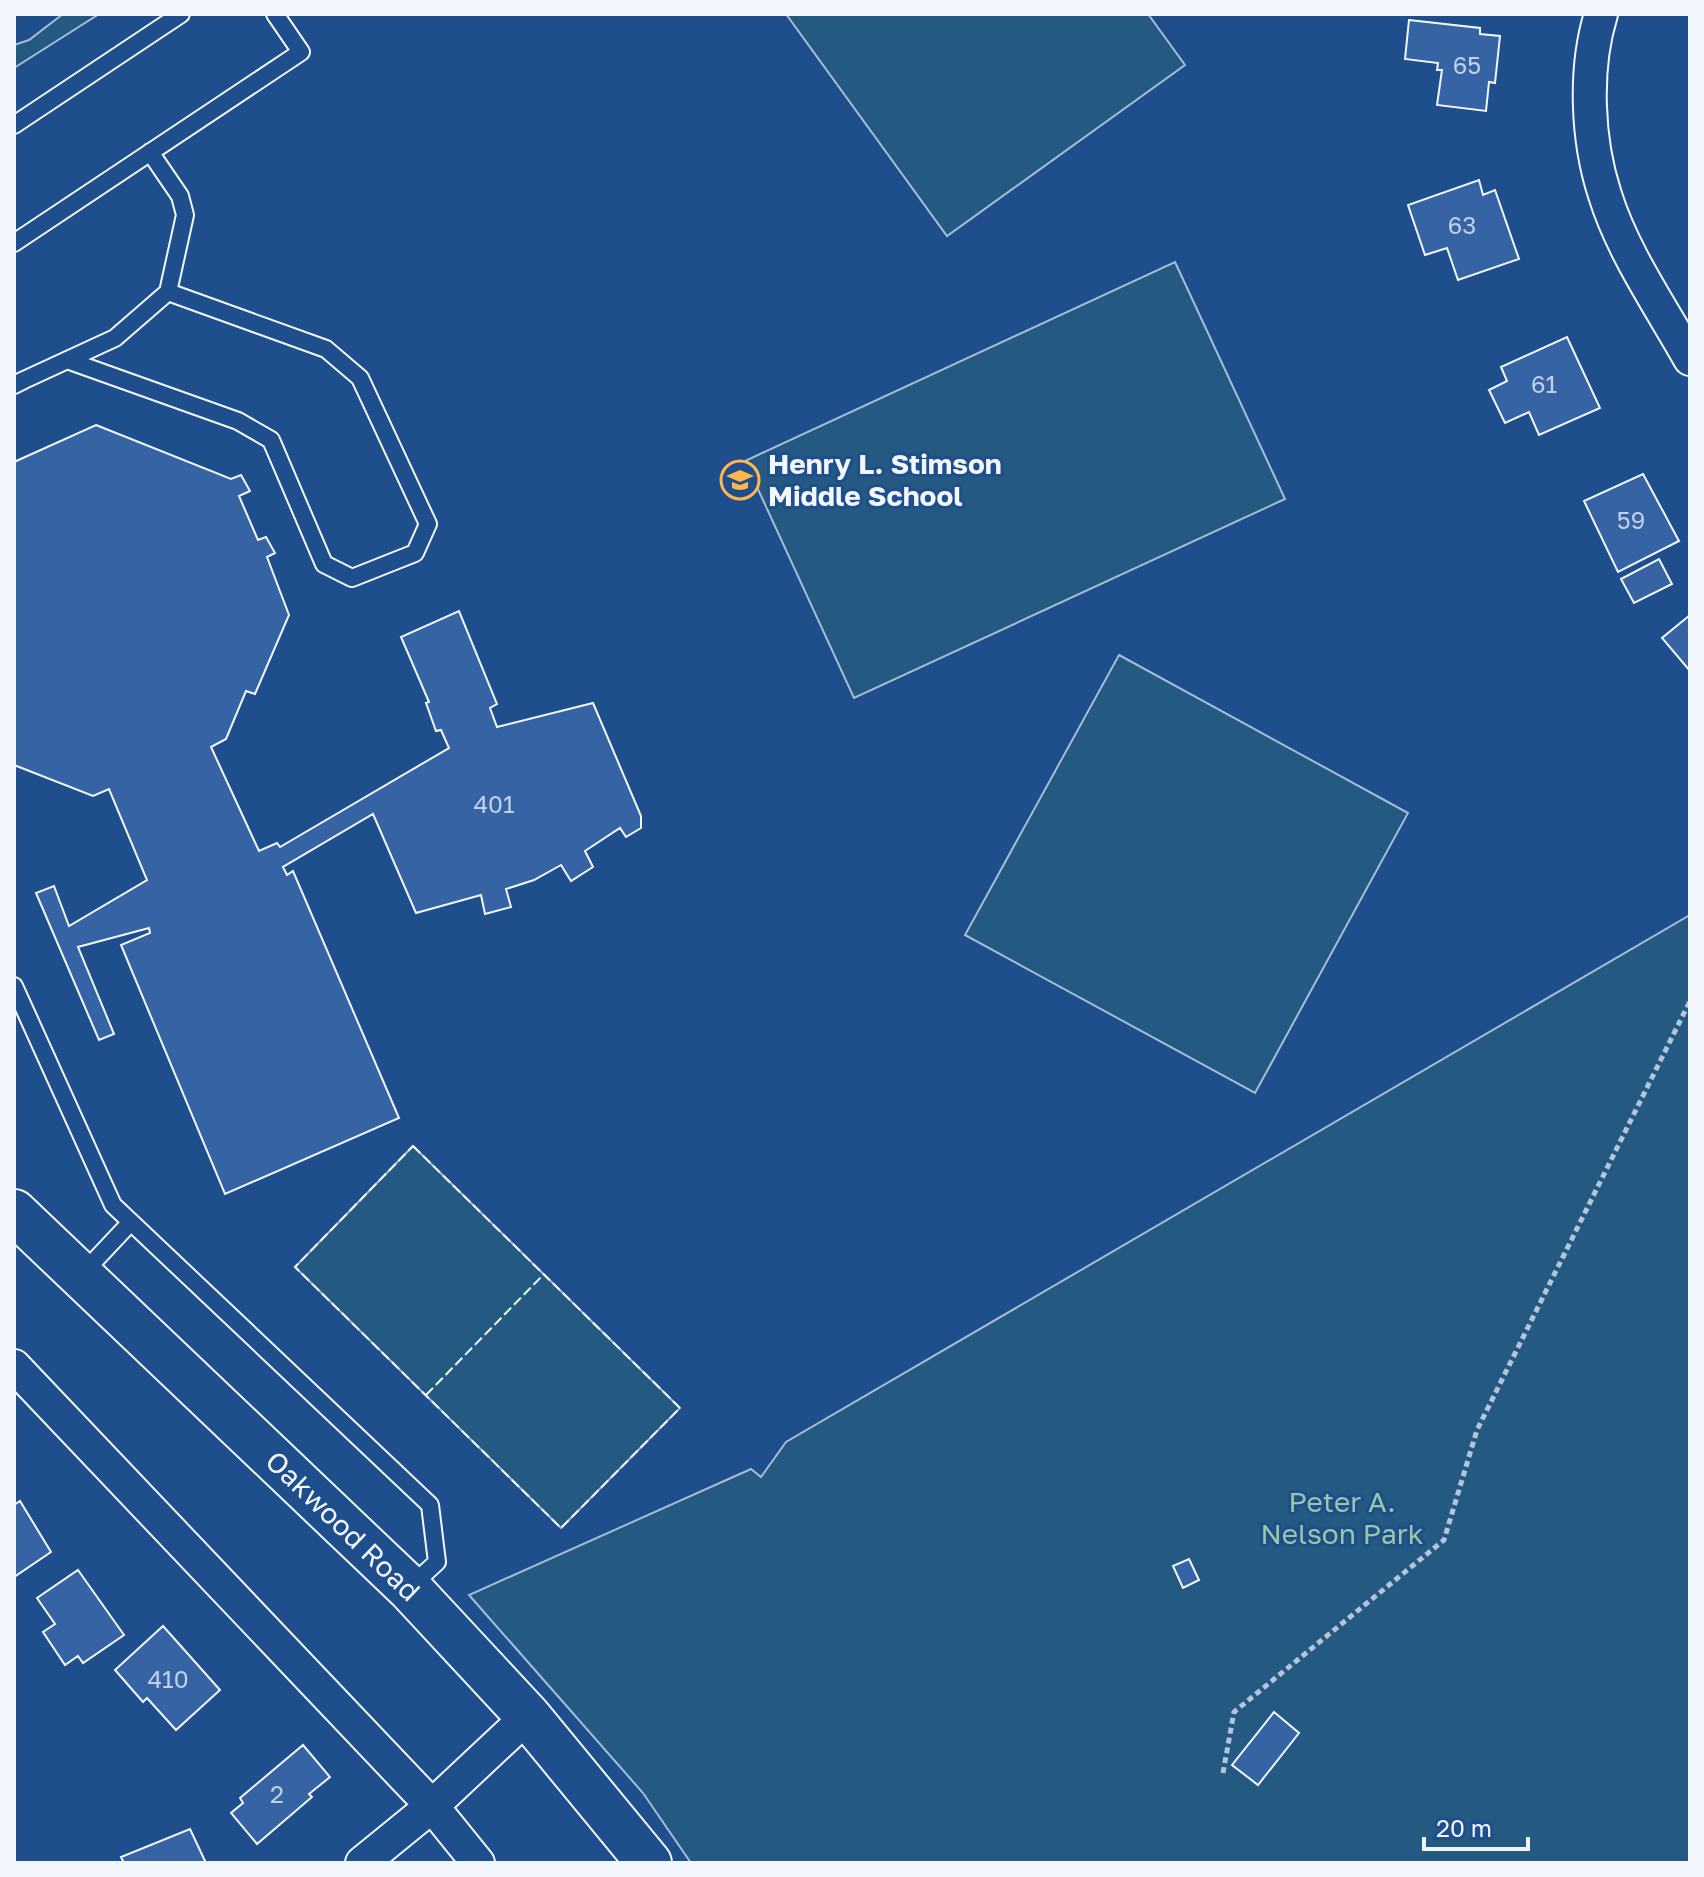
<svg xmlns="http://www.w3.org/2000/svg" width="1704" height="1877" viewBox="0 0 1704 1877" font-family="'Golos Text',sans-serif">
	<rect width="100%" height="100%" fill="#1f4e8c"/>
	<path fill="#245a82" stroke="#a8bbd7" stroke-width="2" d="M63 14H99L14 68V45L29 40Z
		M786 14H1148L1185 65 947 236Z
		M1175 262 1285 499 854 698 745 461Z
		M1119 655 1408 813 1255 1093 965 935Z
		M1690 915V1863H691L643 1793 469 1595 751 1469 761 1477 786 1442Z
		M413 1146 680 1408 561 1528 295 1267Z"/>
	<path fill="#3563a3" stroke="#f2f6ff" stroke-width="2" d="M1409 20 1480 28V34L1500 36 1495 83 1489 82 1486 111 1437 105 1442 70H1437L1438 63 1405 59Z
		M1479 180 1483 195 1495 190 1519 259 1458 280 1447 248 1425 255 1408 205Z
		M1567 337 1600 408 1539 435 1529 412 1505 423 1489 390 1507 381 1501 367Z
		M96 425 231 479 241 475 250 491 239 496 258 540 266 537 275 553 267 557 289 615 255 694 246 691 226 739 211 747 259 851 277 843 280 847 449 748 441 730 436 731 426 703 429 702 401 637 459 611 497 704 490 708 497 727 593 703 641 816V828L626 837 620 828 585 851 593 867 571 881 561 865 534 880 506 889 511 907 485 914 481 895 416 913 373 814 283 867 287 875 293 871 399 1118 225 1194 121 945 150 933 149 928 78 947 114 1034 99 1040 36 893 54 886 69 926 147 880 109 789 93 796 14 765V462Z
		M1643 474 1679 541 1618 572 1584 501Z
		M1659 559 1672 584 1634 603 1621 579Z
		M1690 615V671L1662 638Z
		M20 1501 51 1552 14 1577V1505Z
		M1189 1559 1199 1580 1183 1588 1173 1566Z
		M78 1570 124 1635 83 1663 78 1656 65 1665 43 1632 55 1624 37 1598Z
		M163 1626 220 1690 176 1730 147 1698 143 1702 115 1670Z
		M1274 1712 1299 1733 1258 1785 1232 1765Z
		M303 1745 330 1777 309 1794 312 1797 257 1844 231 1813 243 1803 240 1798Z
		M190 1829 206 1863H124L121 1857Z"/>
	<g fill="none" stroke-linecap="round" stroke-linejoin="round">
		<defs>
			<path id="service" d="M14 125 181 14
				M150 152 180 196 185 215 168 292
				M14 243 301 52 275 14
				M14 385 24 380 115 338 168 292 326 349 360 378 428 524 415 553 352 578 324 564 271 440 238 421 67 360
				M14 986 113 1205 430 1505 437 1562 411 1586
				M83 1273 131 1222"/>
			<path id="minor" d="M1601 14C1584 69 1587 140 1605 195 1623 253 1661 307 1690 359
				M14 1366 432 1806 478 1863
				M362 1863 432 1806 528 1716"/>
			<path id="secondary" d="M14 1212 409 1588 528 1716 649 1863"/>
		</defs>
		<use href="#service" stroke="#f2f6ff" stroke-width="20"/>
		<use href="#minor" stroke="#f2f6ff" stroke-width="36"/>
		<use href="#secondary" stroke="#f2f6ff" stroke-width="48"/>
		<path stroke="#b3c4dc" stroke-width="5" stroke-dasharray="6 4" stroke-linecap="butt" d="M1223 1773 1234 1712 1444 1540 1477 1430 1690 1001"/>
		<use href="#service" stroke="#1f4e8c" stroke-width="16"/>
		<use href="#minor" stroke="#1f4e8c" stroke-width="32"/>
		<use href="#secondary" stroke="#1f4e8c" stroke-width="44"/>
		<path stroke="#f2f6ff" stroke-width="2" stroke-dasharray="10 4" stroke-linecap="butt" d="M413 1146 680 1408 561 1528 295 1267Z
			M426 1395 544 1274"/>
	</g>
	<defs>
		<symbol id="school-ring" viewBox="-11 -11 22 22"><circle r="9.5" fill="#1f4e8c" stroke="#ffb74d" stroke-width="1.5"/><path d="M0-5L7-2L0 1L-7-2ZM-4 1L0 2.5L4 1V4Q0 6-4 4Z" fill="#ffb74d"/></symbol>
	</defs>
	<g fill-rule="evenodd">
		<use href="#school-ring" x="718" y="458" width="44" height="44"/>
	</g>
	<g text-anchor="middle" stroke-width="6" stroke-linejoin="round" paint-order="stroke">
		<g font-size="24" fill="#c3d1e8">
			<text x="1467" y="74">65</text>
			<text x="1462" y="234">63</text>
			<text x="1544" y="393">61</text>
			<text x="1631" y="529">59</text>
			<text x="494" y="813">401</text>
			<text x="168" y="1688">410</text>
			<text x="277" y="1803">2</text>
		</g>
		<g font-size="28" font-weight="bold" fill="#f2f6ff" stroke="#1f4e8c" text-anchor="start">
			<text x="768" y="474">Henry L. Stimson<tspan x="768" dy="32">Middle School</tspan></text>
		</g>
		<g font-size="28" fill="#97c8a6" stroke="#1f4e8c">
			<text x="1342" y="1512">Peter A.<tspan x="1342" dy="32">Nelson Park</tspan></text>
		</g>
		<g font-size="28" fill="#f2f6ff" stroke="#1f4e8c">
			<text transform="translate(343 1526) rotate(44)" y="10">Oakwood Road</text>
		</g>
	</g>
	<rect width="1704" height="1877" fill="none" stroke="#f2f6ff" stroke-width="32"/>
	<path d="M1424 1837v12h104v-12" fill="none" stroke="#f2f6ff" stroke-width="4"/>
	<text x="1436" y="1837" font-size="24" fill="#f2f6ff" stroke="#1f4e8c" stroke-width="6" paint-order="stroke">20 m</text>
</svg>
